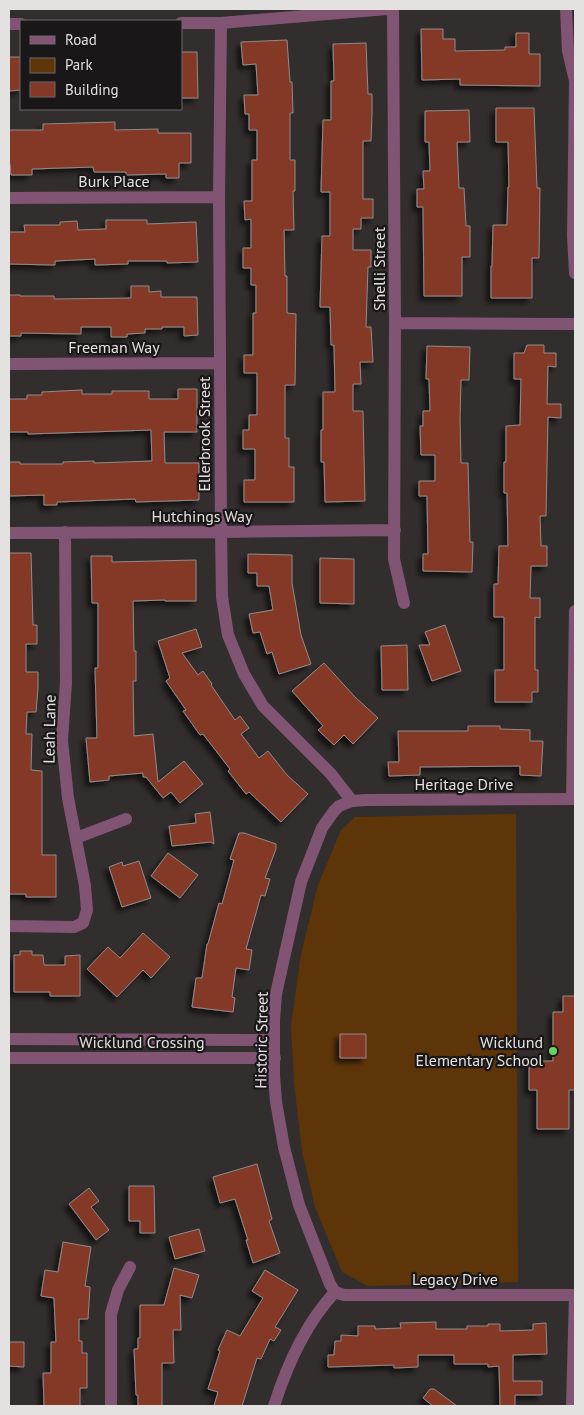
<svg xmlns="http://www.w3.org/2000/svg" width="584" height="1415" viewBox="0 0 584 1415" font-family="'PT Sans',sans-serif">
	<defs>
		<filter id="shadow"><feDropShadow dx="-4.5" dy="4.5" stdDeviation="2.5" flood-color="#0009"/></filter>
	</defs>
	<rect width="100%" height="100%" fill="#332e2e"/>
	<path fill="#5e3509" d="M516 814 518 1282 368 1286 342 1272 315 1207 302 1151 294 1083 291 1025 301 954 318 885 341 830 355 817Z"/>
	<path fill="#843827" stroke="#918b8a" filter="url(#shadow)" d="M421 29H443V39H455V51L505 50V47H516V33H529V54H540V86L460 85V79L422 80Z
		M287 40 290 82H292L293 113H290V160H295V191H293L294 230H284L285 276H287V313L296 314 295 385H285V438H289V467H294V502H244V480H255V449H243V430H249V415H257V373H244V355H253V313H256V285H251V268H243V248H251V219L245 220 244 201H252V160H257V130H249V114H245L244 95H258L256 64 243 65 241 42Z
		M366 43 368 94H372V114L371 141H363V199H373V218H361V229H353V250H371V267H368L366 327H371L373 362H360L361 384H353V411H363L365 501 325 502 324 462H321V430H323V392H335L334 345H331L330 307H320L322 236H330V192H321L323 120H331V81H334L333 44Z
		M181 52H197L198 98H181Z
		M9 57H21V90L9 91Z
		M496 108H534L537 188H540L539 258H532V298H491V266H492L493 225H507L508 187H509L508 142H496Z
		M469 110 470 142H457L459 188H464L466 226H470V257H462V296H424L423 207H417V189H424L423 171H430L429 142H425V111Z
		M115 122V130L158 129V133H191V163H179V178H166V174L126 175V172H94L93 167 32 169V175H11L10 164H9V130H43V124Z
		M106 220H147V224L196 222 198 262 167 263V261H128V264L95 265V259L55 261V265L9 264V232H25L24 225H60V222L77 221 78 230 106 229Z
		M131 286H149V292L161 291V297H197L198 335 184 336V327H162V329H145V333L127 334V337H111V327H81V334L21 333V336H9V295H20V296H54V299L131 298Z
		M527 345H544V353H556V367L548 366 547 404H561V418L548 417 546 516H540L541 546H547V566H531L530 598H540V618L535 617V670H538V692H532V702H495V670H504V617H494V584H498L499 546H508L507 493H504V462H506V426L520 425 521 379H514V353H524Z
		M427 346 470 347 469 380H461L460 419 461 463H468L470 542H473L472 572 423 571V554H428L427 496H419V481H435V455H421L420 426H423V411H430L429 379H426Z
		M178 389H197V432H164L165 463H199V500L136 502 135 499 57 502V505H44V495L9 496V462H20V464H63V462L94 461V463L152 461 151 430 28 434V432H9V399H27V395H42V392L82 390V394H112V391H149V399H178Z
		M9 553H31L33 625H37V644H26V672H38V688L36 712H27L26 734H32L31 770 42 771V855H56V897H26V894H9Z
		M248 554 292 555V583L301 635 311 664 279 674 272 652 267 654 260 632 253 633 249 614 273 610 269 586H257V573H248Z
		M91 556H112V562L196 560V601H165V600L133 601 134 651H136V681H133L134 736 153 734 158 782 184 761 203 784 180 803 171 792 163 798 146 777H143V773L109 776V780L90 782 86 738H97L95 668H98V603H92Z
		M320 558 354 559V604L320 603Z
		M445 625 461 671 432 681 419 645H430L425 632Z
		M196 629 202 647 182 653 198 675 203 671 212 684 211 685 235 720 240 716 249 728 241 734 259 758 268 751 287 775 308 794 281 822 249 792 246 794 228 771 230 769 203 734 200 735 183 711 186 710 166 681 170 678 158 641Z
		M407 645 408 690H382L381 646Z
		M324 663 355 697 378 718 353 744 344 735 334 745 318 730 323 726 292 691Z
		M468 726H500V729L530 730V741H543L541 776 520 775V766L420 767V775L389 776 388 762H399L398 731H468Z
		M210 812 214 844 211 842 172 846 169 826 196 823 195 814Z
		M239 833H244L276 844V849L265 878 270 879 265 896 261 895 246 949 252 950 249 970 236 968 232 997 235 998 233 1012 192 1007 196 978H202L207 944H208L219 903 222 904 234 860 230 859Z
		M168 853 198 875 180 898 151 876Z
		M139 861 151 898 122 907 109 867 122 862 123 866Z
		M143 933 170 957 151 978 143 970 117 997 87 969 108 947 120 958Z
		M20 951H32V955H43L44 965H65V956L80 955V996H50V992H14V955H20Z
		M563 996H575V1090H569V1129H537V1090H529V1061H553V1012H563Z
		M340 1034H366V1058H340Z
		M257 1164 272 1219 269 1221 280 1253 253 1263 246 1240H248L235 1199 220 1203 213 1177Z
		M129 1186H154L155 1233H140V1221H129Z
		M89 1188 99 1201 91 1207 109 1230 96 1240 69 1204Z
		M199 1229 205 1251 175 1259 169 1237Z
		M63 1242 91 1247 85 1286 90 1287 88 1319H79V1341H82V1353H87V1388H80V1406H44L43 1373H51V1342H56L54 1298 41 1296 45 1270 58 1272Z
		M174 1268 199 1275 192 1298 180 1295 181 1330H173L174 1363H162V1406H138V1395H136L134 1349H138V1338H140V1305H164Z
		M265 1270 298 1290 275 1327 281 1330 274 1341 270 1339 261 1359 257 1358 242 1406H214L218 1392 208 1389 220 1351 218 1350 227 1330 240 1336 263 1298 252 1291Z
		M436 1322V1329H467V1326H488V1324H500V1331L533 1330V1324L546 1323 547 1354 513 1355V1381H542V1395H515V1406H500L499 1366 488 1367V1364H454V1355H418V1367L394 1368V1365L328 1367V1355H334L335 1341H341V1335L358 1336V1326H375V1329L401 1328 400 1323Z
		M9 1342H24V1367L9 1366Z
		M430 1389H434L457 1406H433L423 1398Z"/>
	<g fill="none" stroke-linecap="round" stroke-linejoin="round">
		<path stroke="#825473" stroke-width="12" d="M393 9 395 323 394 559 404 603
			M566 9 568 51 575 81 573 236 575 273
			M181 23H221L387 9
			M221 23 219 197 221 532 222 597 228 635 244 674 263 706 331 774 352 801
			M9 24H21
			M9 198 219 197
			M395 323 575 324
			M9 364 220 363
			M9 533 221 532 395 530
			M572 799 575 611
			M76 838 126 819
			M9 926 74 927 83 923 87 910 85 886 68 798 62 740 66 683 65 532
			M111 1406V1314L118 1290 130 1267
			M274 1406C287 1365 305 1324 335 1292
			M572 1406 575 1295"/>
		<path stroke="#825473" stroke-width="12" d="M575 799 366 800 352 801 339 806 334 811 322 828 301 882 276 994 274 1020V1075L276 1102 284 1147 299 1205 330 1284 335 1292 344 1295H575
			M9 1039 274 1040
			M9 1058H275"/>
	</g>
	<circle fill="#69d464" stroke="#191717" stroke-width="2" cx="553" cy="1051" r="5"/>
	<g text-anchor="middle" stroke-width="4.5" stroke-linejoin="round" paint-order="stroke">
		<g font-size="16" fill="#e4e1e1" stroke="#191717">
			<text x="114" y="187">Burk Place</text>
			<text transform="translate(379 269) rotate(-90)" y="6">Shelli Street</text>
			<text x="114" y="353">Freeman Way</text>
			<text transform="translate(204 434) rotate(-90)" y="6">Ellerbrook Street</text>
			<text x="202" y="522">Hutchings Way</text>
			<text transform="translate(49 729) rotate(-89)" y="6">Leah Lane</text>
			<text x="464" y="790">Heritage Drive</text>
			<text transform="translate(261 1040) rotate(-89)" y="6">Historic Street</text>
			<text x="142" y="1048">Wicklund Crossing</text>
			<text x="455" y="1285">Legacy Drive</text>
		</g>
		<g font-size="16" fill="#e4e1e1" stroke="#191717" text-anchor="end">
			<text x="543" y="1048">Wicklund<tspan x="543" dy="18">Elementary School</tspan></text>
		</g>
	</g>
	<rect width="584" height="1415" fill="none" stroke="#e4e1e1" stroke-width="20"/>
	<rect x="20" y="20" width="162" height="90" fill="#191717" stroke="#6a6868"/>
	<rect x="30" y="36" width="25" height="8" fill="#825473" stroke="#6a6868"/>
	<text x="65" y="45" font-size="15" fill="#e4e1e1">Road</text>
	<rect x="30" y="58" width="25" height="15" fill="#5e3509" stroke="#6a6868"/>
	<text x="65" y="70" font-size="15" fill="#e4e1e1">Park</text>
	<rect x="30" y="82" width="25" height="15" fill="#843827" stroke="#6a6868"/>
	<text x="65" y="95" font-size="15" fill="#e4e1e1">Building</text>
</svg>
